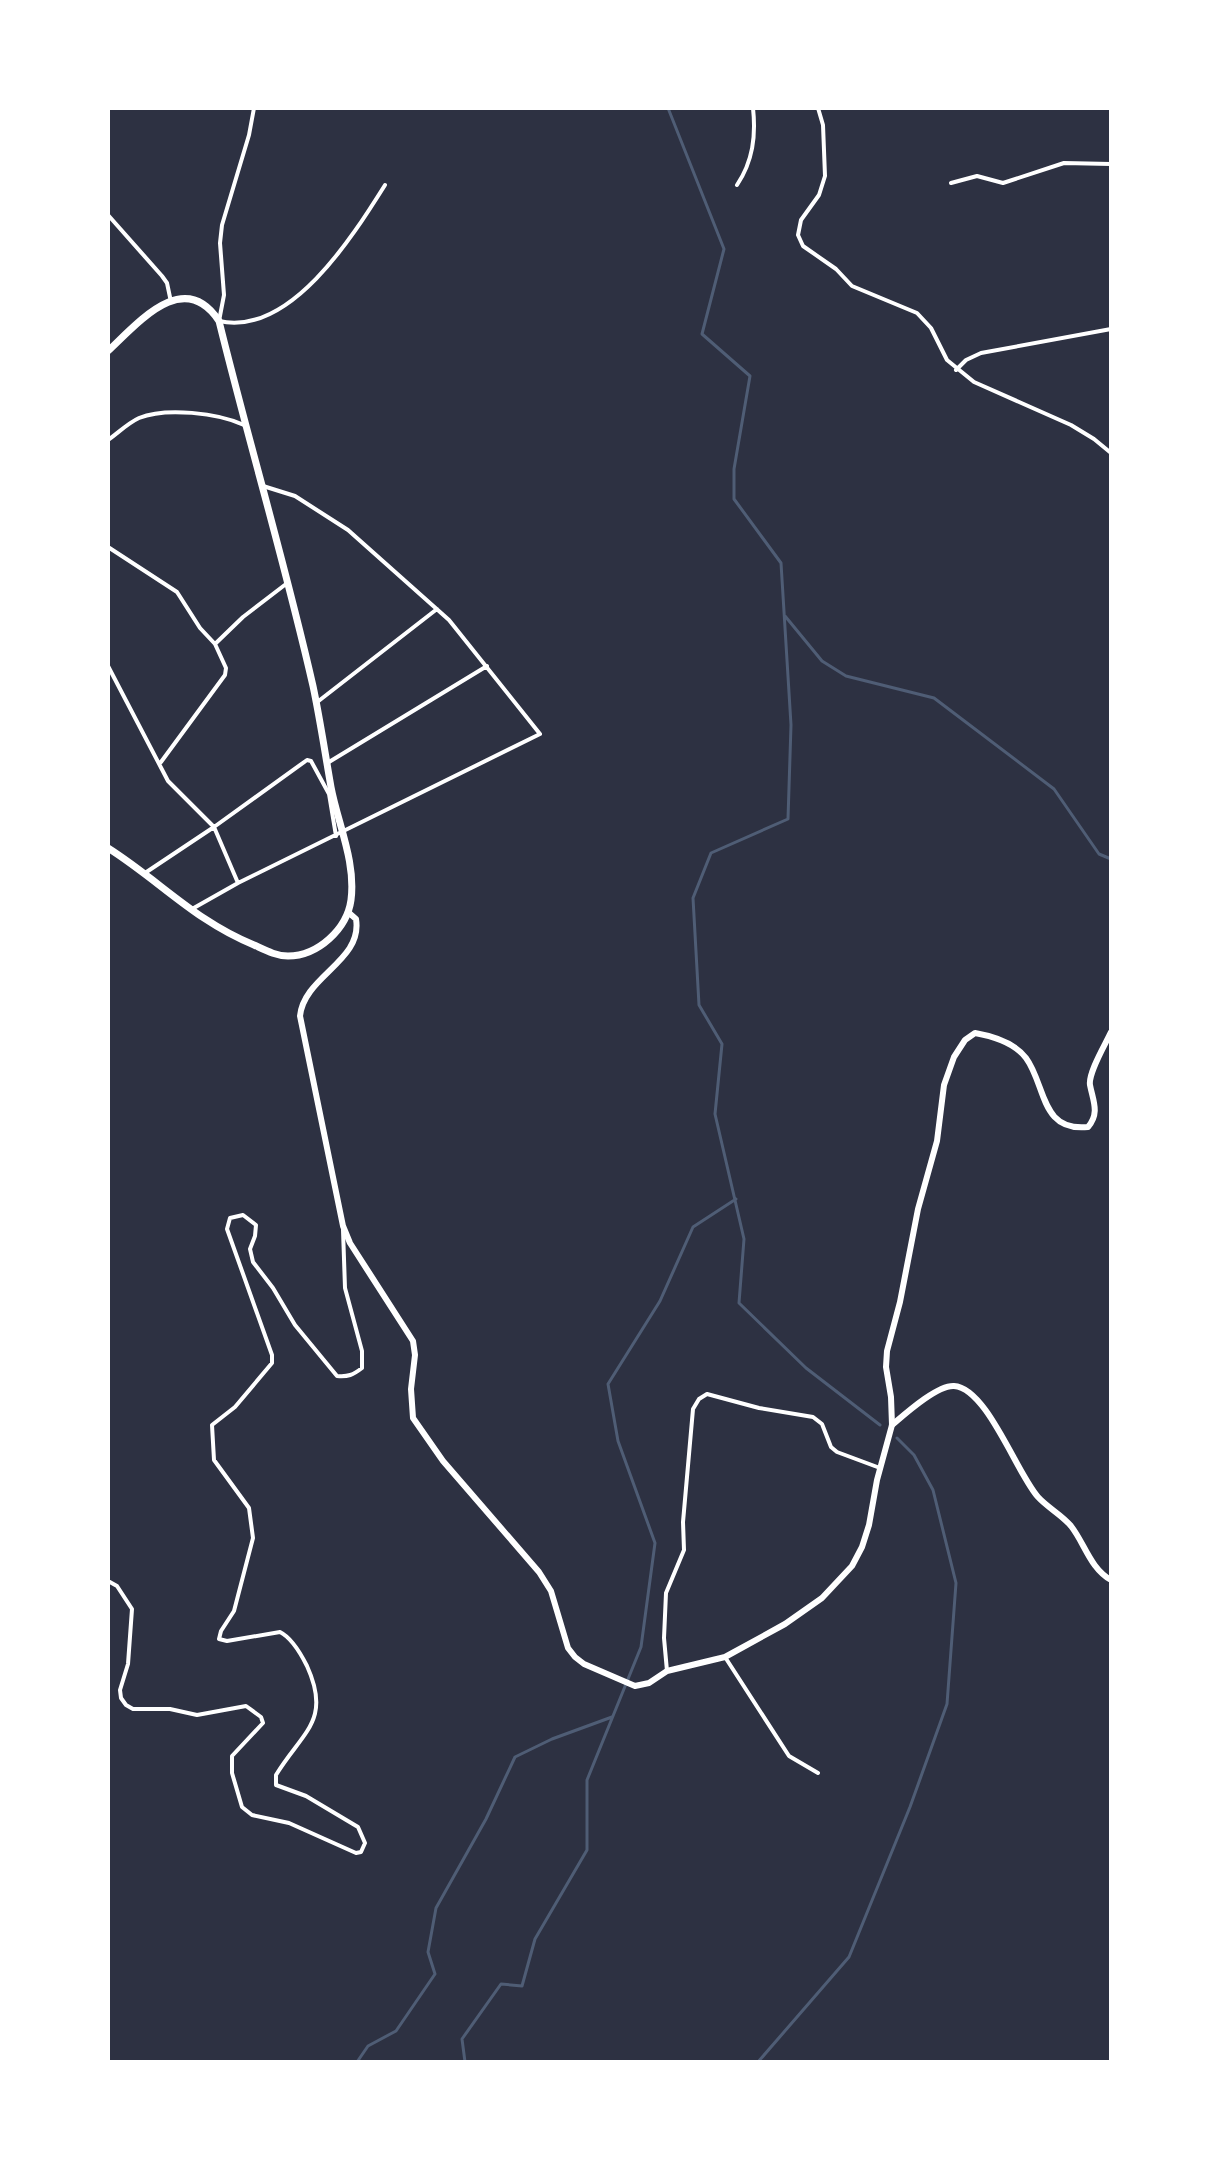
<svg xmlns="http://www.w3.org/2000/svg" width="1219" height="2170" viewBox="0 0 1219 2170" font-family="'Open Sans',sans-serif">
	<rect width="100%" height="100%" fill="#2d3142"/>
	<g fill="none" stroke-linecap="round" stroke-linejoin="round">
		<path stroke="#4f5d75" stroke-width="3" d="M668 108 724 249 702 334 750 376 734 469V499L781 563 791 725 788 819 711 853 693 898 699 1005 722 1044 715 1114 744 1239 739 1303 806 1368 880 1425
			M785 616 822 661 846 676 934 698 1054 789 1099 854 1111 859
			M357 2062 368 2046 396 2031 435 1974 428 1952 436 1908 486 1819 515 1757 552 1739 612 1717
			M465 2062 462 2039 501 1984 522 1986 535 1939 587 1850V1780L641 1647 655 1543 618 1441 608 1384 660 1301 693 1227 736 1199
			M758 2062 849 1957 910 1807 947 1704 956 1583 933 1490 914 1455 897 1438"/>
		<path stroke="#fff" stroke-width="4" d="M254 108 249 135 222 225 220 243 224 295 219 321C290 337 353 236 385 185
			M818 108 823 125 825 176 819 195 801 220 798 235 803 246 836 269 852 286 917 313 931 328 947 360 974 382 1071 425 1094 439 1111 453
			M951 183 977 176 1003 183 1064 163 1111 164
			M737 185C753 161 756 136 753 108
			M108 215 162 276 167 283 171 302
			M956 370 966 360 981 353 1111 329
			M108 440C118 433 128 423 139 418 166 407 218 413 244 425
			M108 547 177 592 200 628 215 644 243 617 286 584
			M108 666 168 781 214 827 238 883
			M316 703 437 609
			M161 762 225 675 226 668 215 644
			M329 762 487 666
			M145 873 214 827 307 760 311 761 329 794 336 836
			M192 909 238 883 540 734 449 620 348 530 295 496 263 486
			M108 1581 117 1586 132 1609 128 1664 120 1690 121 1698 126 1705 133 1709H170L197 1715 246 1706 261 1717 263 1723 232 1756V1773L242 1807 252 1815 289 1823 356 1853 361 1852 365 1843 358 1827 306 1796 276 1785V1775C302 1732 332 1721 307 1666 301 1654 292 1638 280 1632L227 1641 219 1639 221 1631 234 1611 253 1538 249 1508 214 1460 212 1425 235 1407 272 1363V1355L227 1229 230 1218 243 1215 256 1225 255 1236 250 1249 253 1262 273 1288 295 1325 337 1376C348 1377 353 1375 362 1368V1351L345 1288 343 1230
			M725 1657 789 1756 818 1773
			M667 1671 664 1638 666 1593 684 1550 683 1522 693 1409 699 1399 707 1394 759 1408 813 1417 822 1424 831 1447 837 1452 880 1468"/>
		<path stroke="#fff" stroke-width="6" d="M892 1425C905 1414 937 1385 954 1386 987 1388 1017 1474 1038 1497 1048 1508 1062 1515 1071 1526 1085 1544 1090 1568 1111 1580"/>
		<path stroke="#fff" stroke-width="6" d="M348 912 356 919C363 961 304 976 300 1016L343 1226 350 1243 413 1341 415 1355 411 1389 413 1418 443 1461 539 1572 551 1591 568 1648 575 1657 584 1664 635 1686 649 1683 667 1671 725 1657 785 1624 822 1598 852 1566 862 1547 869 1525 877 1480 892 1425 891 1397 886 1367 887 1351 900 1302 918 1209 937 1141 944 1085 954 1057 965 1040 975 1033C992 1036 1014 1042 1026 1058 1046 1085 1040 1132 1088 1127 1100 1113 1093 1101 1090 1085 1088 1073 1105 1045 1111 1032"/>
		<path stroke="#fff" stroke-width="7" d="M108 351C139 322 184 268 219 321 249 443 285 563 313 686 320 719 325 753 331 787 338 824 356 862 351 900 347 929 318 956 288 956 276 956 265 950 254 945 195 921 160 881 108 848"/>
	</g>
	<rect width="1219" height="2170" fill="none" stroke="#ffffff" stroke-width="220"/>
</svg>
